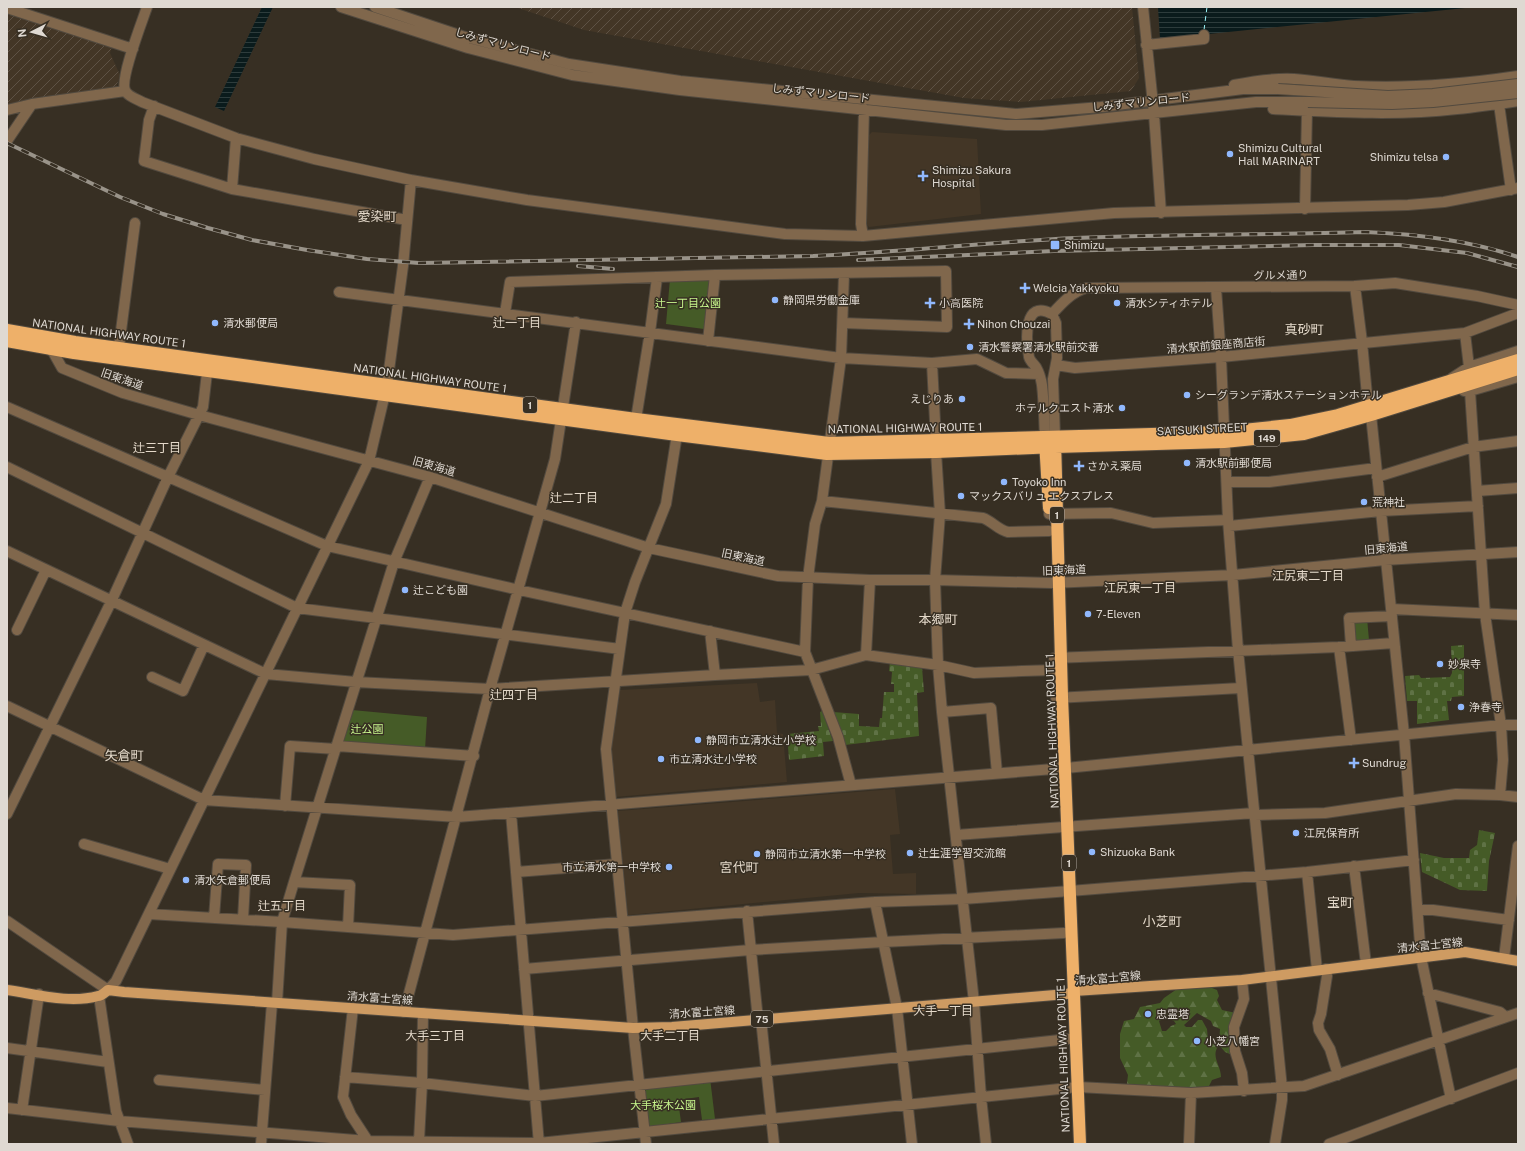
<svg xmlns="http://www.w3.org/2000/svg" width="1525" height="1151" viewBox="0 0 1525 1151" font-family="'Public Sans','Noto Sans JP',sans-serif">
	<defs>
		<pattern id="industrial-furrows" width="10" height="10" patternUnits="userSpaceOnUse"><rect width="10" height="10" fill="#433626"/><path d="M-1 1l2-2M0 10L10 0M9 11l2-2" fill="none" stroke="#5e5245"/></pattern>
		<pattern id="forest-firs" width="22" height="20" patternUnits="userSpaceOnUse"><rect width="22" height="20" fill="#455b27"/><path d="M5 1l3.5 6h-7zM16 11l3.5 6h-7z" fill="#5f7245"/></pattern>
		<pattern id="cemetery-stones" width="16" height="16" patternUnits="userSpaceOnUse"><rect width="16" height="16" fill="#455b27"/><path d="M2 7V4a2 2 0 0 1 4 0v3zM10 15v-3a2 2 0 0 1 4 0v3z" fill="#5f7245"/></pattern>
		<pattern id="water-rules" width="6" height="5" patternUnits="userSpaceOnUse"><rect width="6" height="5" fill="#0a1b1c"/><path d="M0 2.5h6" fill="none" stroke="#2d3c3c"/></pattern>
	</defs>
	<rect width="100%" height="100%" fill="#372f23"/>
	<path fill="#433626" d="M872 132 977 139 981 214 869 227 865 222 867 137Z
		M757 683 760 702 775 700 777 733 783 734 787 782 615 797 610 746 620 690Z
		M895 789 900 834 890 835 893 874 916 873V894L859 893 628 915 618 811Z"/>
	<path fill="url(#industrial-furrows)" d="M515 7H1132L1139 78 1131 91 1021 102 964 98 584 30Z
		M7 12 112 46 110 53 120 75 116 88 7 108Z"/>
	<path fill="#455b27" d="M708 278 710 282 704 329 666 324 670 279Z
		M1367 618 1369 640 1353 642 1351 620Z
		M352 710 427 717 425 750 342 744Z
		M710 1078 715 1119 702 1120 699 1097 678 1100 681 1122 649 1127 645 1087Z"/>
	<path fill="url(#forest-firs)" fill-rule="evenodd" d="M1212 988 1217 990 1219 996 1217 1000 1222 1010 1236 1013 1232 1055 1225 1052 1219 1045C1210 1056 1221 1065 1221 1077L1212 1080 1206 1092 1128 1089 1127 1083 1128 1075 1120 1058V1034L1124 1021 1134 1019 1140 1007 1160 1003 1164 998 1177 989ZM1197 1013 1211 1021 1213 1026 1220 1029 1219 1044H1213L1208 1041 1207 1029 1202 1020H1198L1192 1027H1186L1184 1025ZM1167 1018 1174 1021 1176 1024 1171 1026 1166 1031H1162L1159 1021Z"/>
	<path fill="url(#cemetery-stones)" d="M1464 645V696L1452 697 1451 701H1447L1449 720 1417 724V701H1407L1405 676 1419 675 1421 678 1450 677 1452 673 1451 646Z
		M890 662 922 667 924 692 917 693 919 736 845 745 833 712 859 714V726L879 727 880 718H882L884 692H894V684H891L892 672 889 671Z
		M822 711 833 741 823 742 824 756 789 760 787 734 819 731 818 726H821L820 712Z
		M1479 830 1495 833 1489 861 1487 891 1460 890 1422 872 1420 853 1444 858H1469L1470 850 1477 845Z"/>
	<path fill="url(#water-rules)" d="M262 7H273L224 111 215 107Z
		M1158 7H1475L1160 39Z"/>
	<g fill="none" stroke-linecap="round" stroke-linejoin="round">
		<path stroke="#9cf6fa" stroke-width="1" stroke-dasharray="5 4" stroke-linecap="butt" d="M1204 30 1207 7"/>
		<defs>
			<path id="minor" d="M147 7C142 22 120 78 125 90 127 96 137 99 142 102L236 138 314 159 411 180 527 200 785 234 863 236 1114 213 1408 205 1444 202 1518 188
				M341 7 468 48 572 75 680 90 1006 125H1042L1256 102H1308
				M375 7 462 36 569 64 680 81 1016 114 1101 107 1243 89H1278
				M1143 7 1154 114 1161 213
				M7 8 133 49
				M1146 45 1204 39V35
				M1234 85C1254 81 1274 78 1294 79 1314 80 1334 85 1354 86 1409 89 1464 84 1518 76
				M1498 97 1511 190
				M154 106 149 120 144 161 232 189 407 220
				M1273 109C1334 112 1396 116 1457 109 1477 107 1498 104 1518 101
				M7 110 32 104 125 91
				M7 141 32 104
				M232 189 236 138
				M1305 209 1307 110
				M863 236 861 224 864 109
				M844 274 841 358 822 501 815 524 808 578 805 652 838 737 851 785
				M1355 286 1362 342 1368 406 1371 415 1404 734 1421 957 1451 1099
				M1216 288 1221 357 1228 520 1238 650 1282 1088V1100L1275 1144
				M339 292 841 358 932 363 977 359 1006 373 1039 374
				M505 313 510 282 715 275 946 271 947 327 843 323
				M1052 314C1062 303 1072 292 1086 288L1355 286 1395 283 1477 296 1518 305
				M1465 333 1469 367
				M708 341 715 275
				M45 346 53 352 62 368 123 393 199 415 430 477 649 548 778 576 870 580H935L1052 583 1233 575 1385 560 1518 552
				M118 354 135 223
				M932 363 936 441
				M1056 365 1075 368 1221 357 1465 333 1518 313
				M1452 378 1469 367 1518 351
				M1464 391H1470L1518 377
				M1470 391 1485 614 1501 725 1503 760 1500 795
				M7 407 327 546 519 590 805 652
				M636 419 650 332 657 278
				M1045 437C1044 420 1044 402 1042 385 1041 379 1039 372 1036 367 1033 363 1030 361 1029 357 1026 340 1023 298 1052 314L1056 323 1057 358 1053 379 1055 437
				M936 452 940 514 935 580 938 665 942 712 974 1002 981 1097 986 1144
				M7 467 297 608 620 649
				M1377 477 1473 447 1518 441
				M1227 482H1269L1376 468
				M1477 491 1518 488
				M822 501 983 518C992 521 998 530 1008 532L1049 531
				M1049 514 1111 513 1153 523 1228 520
				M1229 526 1381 511 1478 506
				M7 551 266 674 356 682 490 689 715 675 811 670 866 655 938 665 974 673 1022 671 1055 670
				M1392 609 1518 615
				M17 630 46 570
				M710 631 715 675
				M1351 646 1349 618 1392 616
				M1339 647 1351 740
				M866 655 870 580
				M1054 658 1339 647 1394 643
				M152 677 183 691 204 645
				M1056 698 1241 688
				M7 706 204 800 457 817 1066 768 1501 725H1518
				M942 712 991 708 997 773
				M337 746 474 756
				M285 806 290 746 336 749
				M511 813 539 1144
				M7 814 111 602 168 477 203 407 208 364
				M1255 815 1325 813 1456 794 1500 795 1518 797
				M956 835 1254 813
				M84 844 170 869
				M1354 866 1366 964
				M516 872 617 864
				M1307 872 1317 970
				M294 882 350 885 348 927
				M875 902 897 1008 912 1144
				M1418 910H1433L1509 920
				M747 911 758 1020
				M149 914 282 922 453 935 875 902 963 899 1070 891 1307 872 1414 860
				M214 918 218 864 246 865 243 919
				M7 921 108 990 116 981 369 461 387 385 403 266 411 180
				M1504 958 1518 846
				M524 969 750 950 883 942 1064 933
				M1326 969 1327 976 1321 1014 1318 1023 1319 1030 1330 1049 1338 1075
				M1242 980 1244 999 1234 1027 1235 1051 1242 1073 1244 1091
				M1428 993 1500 1012 1506 1017
				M99 996 116 1111 128 1144
				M277 1003 282 922 294 882 394 562 430 477
				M353 1008 343 1097 351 1115 368 1141 364 1143
				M404 1012 490 689 555 459 576 322
				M761 1019 774 1144
				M7 1048 108 1062
				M345 1077 422 1083 535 1096 1069 1039
				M159 1080 265 1090
				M7 1108 119 1121 368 1141 539 1143 1078 1087 1191 1093 1304 1086 1518 1013
				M22 1110 39 994
				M419 1141 422 1083 423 1013
				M261 1144 272 1003
				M646 1144 633 1028 606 749 625 613 635 582 666 504 678 428
				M1189 1144 1191 1093
				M1329 1144 1518 1073"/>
			<path id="major" d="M7 990C36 994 69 1004 98 996 102 996 105 992 108 990L124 992 633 1028 672 1027 1067 994 1074 991 1242 980 1465 952 1518 961"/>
			<path id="highway" d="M7 330 75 342 636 419 829 443 1224 432 1290 425 1338 415 1518 360
				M7 341 74 353 208 371 677 435 827 454 936 452 1055 447 1224 442 1304 434 1371 415 1518 369
				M1055 440 1062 697 1080 1144
				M1045 441 1049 508"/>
		</defs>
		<use href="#minor" stroke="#524a3f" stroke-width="12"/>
		<use href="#major" stroke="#524a3f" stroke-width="12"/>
		<use href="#highway" stroke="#524a3f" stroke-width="14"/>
		<use href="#minor" stroke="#80674c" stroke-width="10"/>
		<use href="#major" stroke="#ce9b62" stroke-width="10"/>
		<use href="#highway" stroke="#eeb069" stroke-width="12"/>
		<defs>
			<path id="rail" d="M7 143 120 197 163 214 208 228 252 240 307 250 367 259 419 263 813 256C901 252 988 242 1075 238 1172 234 1269 235 1365 232 1418 234 1468 240 1518 257
				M858 260 1054 251 1313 245H1399L1467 253 1518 267
				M578 266 613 269"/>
		</defs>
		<use href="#rail" stroke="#999389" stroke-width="4"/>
		<use href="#rail" stroke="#372f23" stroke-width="2.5" stroke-dasharray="8" stroke-linecap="butt"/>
		<defs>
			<path id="minor-bridge" d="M1278 89 1388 96 1433 94 1518 84
				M1308 102 1392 104 1433 102 1518 93"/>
		</defs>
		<use href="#minor-bridge" stroke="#524a3f" stroke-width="12" stroke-linecap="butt"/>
		<use href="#minor-bridge" stroke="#80674c" stroke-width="10"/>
	</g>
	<g fill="#90b8fd" stroke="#372f23" stroke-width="1.5">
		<circle cx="1230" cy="154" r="4"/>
		<circle cx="1446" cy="157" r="4"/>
		<path d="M921 170h4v4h4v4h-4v4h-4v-4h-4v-4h4z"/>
		<rect x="1050" y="240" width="10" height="10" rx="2"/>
		<path d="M1023 282h4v4h4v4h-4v4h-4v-4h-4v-4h4z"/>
		<circle cx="775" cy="300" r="4"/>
		<path d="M928 297h4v4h4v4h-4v4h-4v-4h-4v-4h4z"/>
		<circle cx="1117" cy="303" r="4"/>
		<circle cx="215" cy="323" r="4"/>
		<path d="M967 318h4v4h4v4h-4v4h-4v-4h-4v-4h4z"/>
		<circle cx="970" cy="347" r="4"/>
		<circle cx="1187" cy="395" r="4"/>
		<circle cx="962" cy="399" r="4"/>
		<circle cx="1122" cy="408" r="4"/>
		<circle cx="1187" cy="463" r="4"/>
		<path d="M1077 460h4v4h4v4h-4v4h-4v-4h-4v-4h4z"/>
		<circle cx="1004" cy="482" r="4"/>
		<circle cx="961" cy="496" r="4"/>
		<circle cx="1364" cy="502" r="4"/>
		<circle cx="405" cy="590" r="4"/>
		<circle cx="1088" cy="614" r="4"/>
		<circle cx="1440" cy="664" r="4"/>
		<circle cx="1461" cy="707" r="4"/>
		<circle cx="698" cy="740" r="4"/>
		<circle cx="661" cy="759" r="4"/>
		<path d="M1352 757h4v4h4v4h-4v4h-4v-4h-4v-4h4z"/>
		<circle cx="1296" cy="833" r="4"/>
		<circle cx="1092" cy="852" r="4"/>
		<circle cx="910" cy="853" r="4"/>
		<circle cx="757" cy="854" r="4"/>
		<circle cx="669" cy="867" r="4"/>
		<circle cx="186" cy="880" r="4"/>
		<circle cx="1148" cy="1014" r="4"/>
		<circle cx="1197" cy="1041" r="4"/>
	</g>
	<g text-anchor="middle" stroke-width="3" stroke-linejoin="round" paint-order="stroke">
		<g fill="#372f23" stroke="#ada69e" stroke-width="1">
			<rect x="523" y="397" width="14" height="16" rx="3"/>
			<rect x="1254" y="430" width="26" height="16" rx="3"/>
			<rect x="1050" y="507" width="14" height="16" rx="3"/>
			<rect x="1062" y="855" width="14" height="16" rx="3"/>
			<rect x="751" y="1011" width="22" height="16" rx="3"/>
		</g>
		<g font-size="10" font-weight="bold" fill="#dfd9d2">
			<text x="530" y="409">1</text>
			<text x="1267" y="442">149</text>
			<text x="1057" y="519">1</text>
			<text x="1069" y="867">1</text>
			<text x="762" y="1023">75</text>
		</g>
		<g font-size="11" fill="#dfd9d2" stroke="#372f23">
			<text transform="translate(503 44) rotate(15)" y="4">しみずマリンロード</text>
			<text transform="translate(821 93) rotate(6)" y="4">しみずマリンロード</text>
			<text transform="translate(1141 102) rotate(-6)" y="4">しみずマリンロード</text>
			<text transform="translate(1281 275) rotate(-1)" y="4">グルメ通り</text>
			<text transform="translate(109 333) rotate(8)" y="4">NATIONAL HIGHWAY ROUTE 1</text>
			<text transform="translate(1216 345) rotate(-5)" y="4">清水駅前銀座商店街</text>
			<text transform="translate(430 378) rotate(8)" y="4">NATIONAL HIGHWAY ROUTE 1</text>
			<text transform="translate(122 379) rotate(19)" y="4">旧東海道</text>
			<text transform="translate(905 428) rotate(-1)" y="4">NATIONAL HIGHWAY ROUTE 1</text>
			<text transform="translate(1202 429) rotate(-3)" y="4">SATSUKI STREET</text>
			<text transform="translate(434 466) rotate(16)" y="4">旧東海道</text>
			<text transform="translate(1386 548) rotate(-5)" y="4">旧東海道</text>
			<text transform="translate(743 557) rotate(12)" y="4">旧東海道</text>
			<text transform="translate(1064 570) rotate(-2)" y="4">旧東海道</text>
			<text transform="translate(1052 731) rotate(-92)" y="4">NATIONAL HIGHWAY ROUTE 1</text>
			<text transform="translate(1430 945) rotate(-6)" y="4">清水富士宮線</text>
			<text transform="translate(1108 978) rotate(-5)" y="4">清水富士宮線</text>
			<text transform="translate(380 998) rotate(4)" y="4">清水富士宮線</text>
			<text transform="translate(702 1012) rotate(-4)" y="4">清水富士宮線</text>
			<text transform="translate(1063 1055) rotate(-92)" y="4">NATIONAL HIGHWAY ROUTE 1</text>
		</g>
		<g font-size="11" fill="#dfd9d2" stroke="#372f23" text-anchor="start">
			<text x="1238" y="152">Shimizu Cultural<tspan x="1238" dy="13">Hall MARINART</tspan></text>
			<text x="1438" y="161" text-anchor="end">Shimizu telsa</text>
			<text x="932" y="174">Shimizu Sakura<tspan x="932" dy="13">Hospital</tspan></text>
			<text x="1064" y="249">Shimizu</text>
			<text x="1033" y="292">Welcia Yakkyoku</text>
			<text x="783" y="304">静岡県労働金庫</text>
			<text x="939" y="307">小高医院</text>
			<text x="1125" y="307">清水シティホテル</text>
			<text x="223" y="327">清水郵便局</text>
			<text x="977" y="328">Nihon Chouzai</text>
			<text x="978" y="351">清水警察署清水駅前交番</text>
			<text x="1195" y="399">シーグランデ清水ステーションホテル</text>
			<text x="954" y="403" text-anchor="end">えじりあ</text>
			<text x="1114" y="412" text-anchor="end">ホテルクエスト清水</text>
			<text x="1195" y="467">清水駅前郵便局</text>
			<text x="1087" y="470">さかえ薬局</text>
			<text x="1012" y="486">Toyoko Inn</text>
			<text x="969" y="500">マックスバリュ エクスプレス</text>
			<text x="1372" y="506">荒神社</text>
			<text x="413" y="594">辻こども園</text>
			<text x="1096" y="618">7-Eleven</text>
			<text x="1448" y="668">妙泉寺</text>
			<text x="1469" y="711">浄春寺</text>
			<text x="706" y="744">静岡市立清水辻小学校</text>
			<text x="669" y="763">市立清水辻小学校</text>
			<text x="1362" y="767">Sundrug</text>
			<text x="1304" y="837">江尻保育所</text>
			<text x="1100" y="856">Shizuoka Bank</text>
			<text x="918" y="857">辻生涯学習交流館</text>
			<text x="765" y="858">静岡市立清水第一中学校</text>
			<text x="661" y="871" text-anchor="end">市立清水第一中学校</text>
			<text x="194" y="884">清水矢倉郵便局</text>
			<text x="1156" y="1018">忠霊塔</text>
			<text x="1205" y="1045">小芝八幡宮</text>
		</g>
		<g font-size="11" fill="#c7f68c" stroke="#372f23">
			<text x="688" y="307">辻一丁目公園</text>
			<text x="367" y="733">辻公園</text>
			<text x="663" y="1109">大手桜木公園</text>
		</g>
		<g font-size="12" fill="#e4d9ca" stroke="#372f23">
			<text x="517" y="327">辻一丁目</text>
			<text x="157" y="452">辻三丁目</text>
			<text x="574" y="502">辻二丁目</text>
			<text x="1308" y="580">江尻東二丁目</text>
			<text x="1140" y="592">江尻東一丁目</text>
			<text x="514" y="699">辻四丁目</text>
			<text x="282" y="910">辻五丁目</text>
			<text x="943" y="1015">大手一丁目</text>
			<text x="435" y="1040">大手三丁目</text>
			<text x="670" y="1040">大手二丁目</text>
		</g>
		<g font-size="13" fill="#e4d9ca" stroke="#372f23">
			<text x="377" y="221">愛染町</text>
			<text x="1304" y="334">真砂町</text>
			<text x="938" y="624">本郷町</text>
			<text x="124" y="760">矢倉町</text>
			<text x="739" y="872">宮代町</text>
			<text x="1340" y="907">宝町</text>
			<text x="1162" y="926">小芝町</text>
		</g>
	</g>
	<rect width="1525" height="1151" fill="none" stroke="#dfd9d2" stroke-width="16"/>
	<g transform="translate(32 32) rotate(264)" stroke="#372f23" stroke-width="3" paint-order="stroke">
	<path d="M0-3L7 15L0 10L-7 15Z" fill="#dfd9d2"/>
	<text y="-6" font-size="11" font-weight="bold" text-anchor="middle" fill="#dfd9d2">N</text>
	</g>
</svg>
